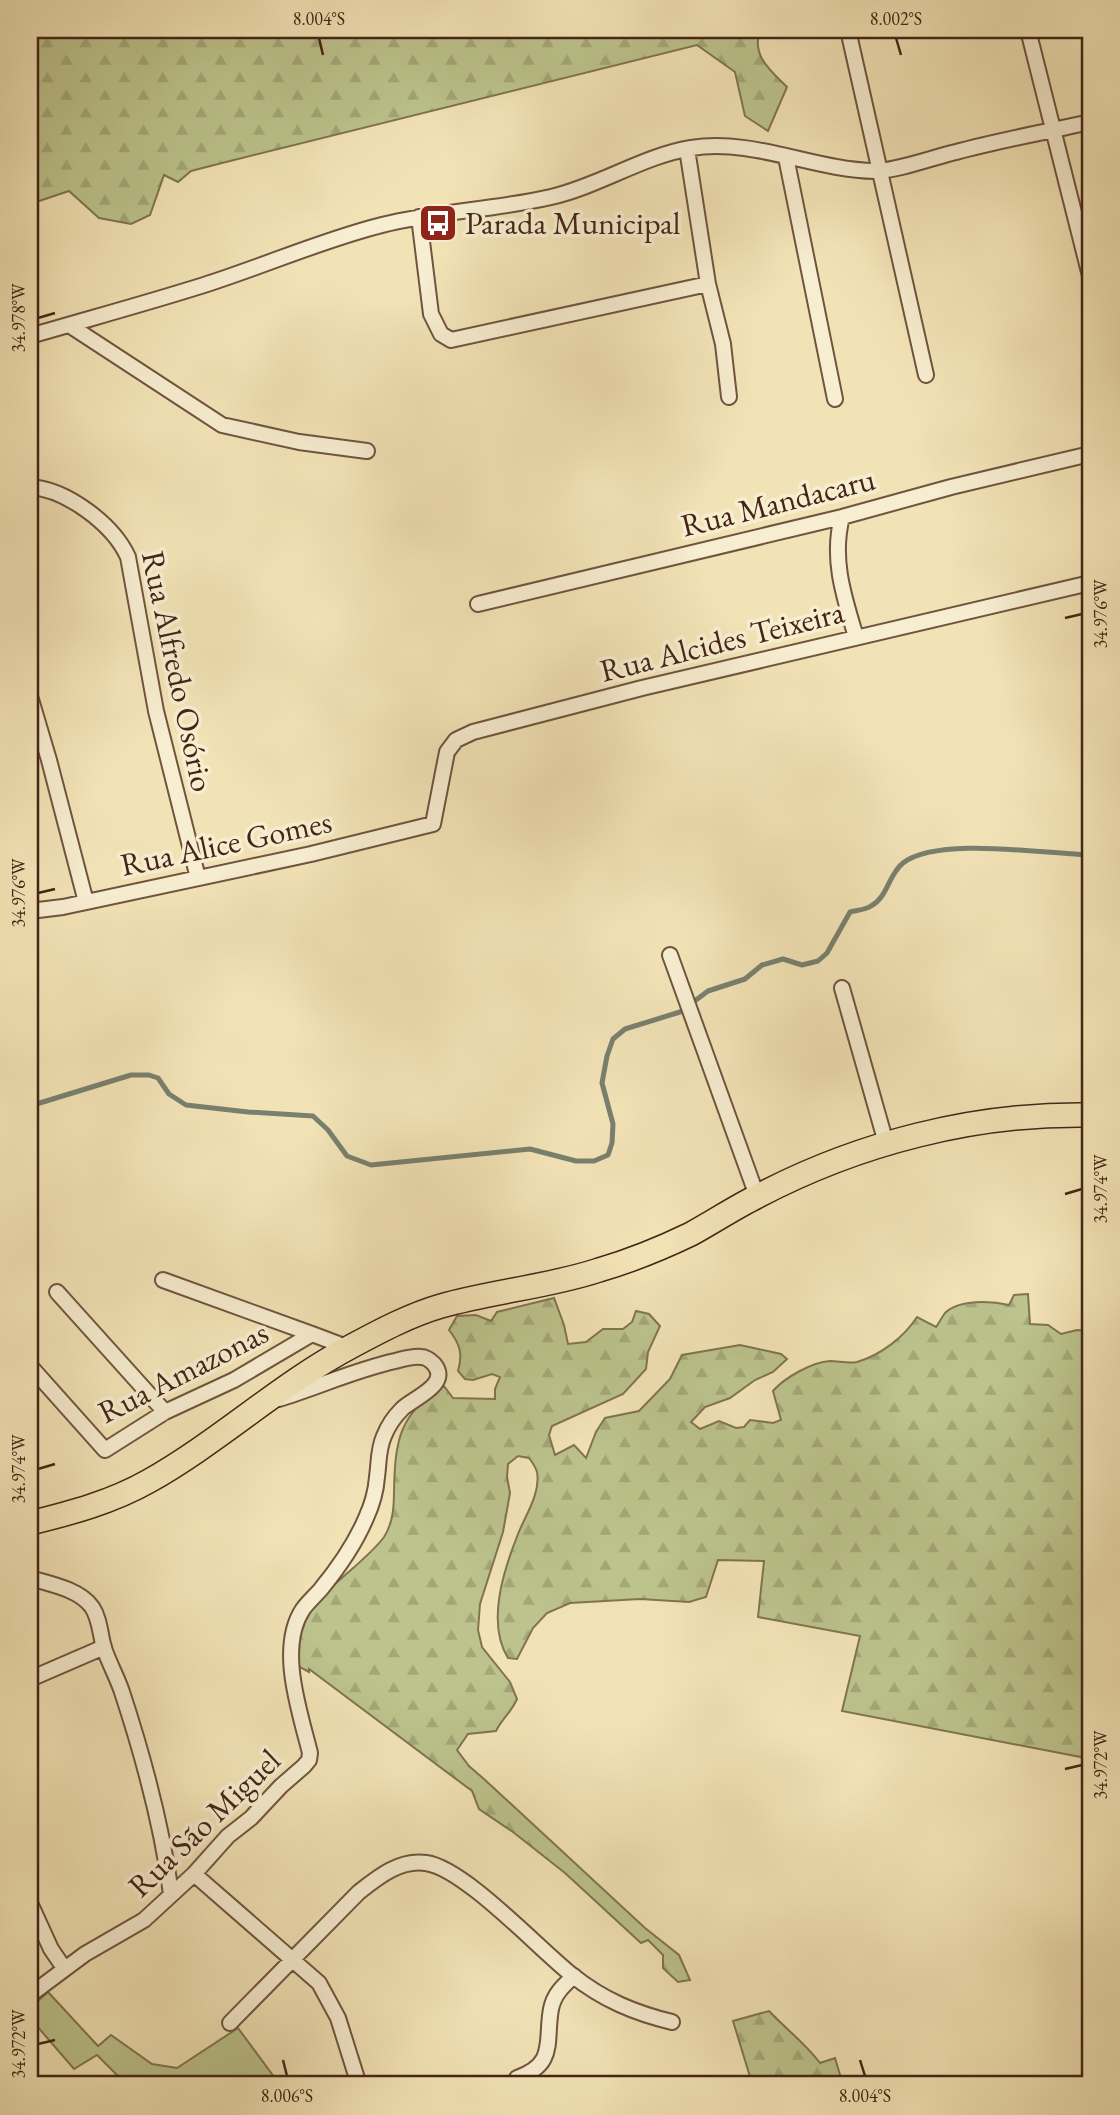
<svg xmlns="http://www.w3.org/2000/svg" width="1120" height="2115" viewBox="0 0 1120 2115" font-family="'EB Garamond',serif">
	<defs>
		<pattern id="forest-firs" width="22" height="20" patternUnits="userSpaceOnUse" patternTransform="scale(1.75)"><rect width="22" height="20" fill="#bcc38c"/><path d="M5 1l3.5 6h-7zM16 11l3.5 6h-7z" fill="#a3a778"/></pattern>
	</defs>
	<rect width="100%" height="100%" fill="#f2e3b6"/>
	<filter id="stains"><feTurbulence type="fractalNoise" baseFrequency=".00286" numOctaves="4"/><feColorMatrix values="0 0 0 0 .2 0 0 0 0 .09 0 0 0 0 .02 0 0 0 .5 -.17"/></filter>
	<radialGradient id="worn" r=".72"><stop offset=".6" stop-color="#630" stop-opacity="0"/><stop offset="1" stop-color="#630" stop-opacity=".3"/></radialGradient>
	<path fill="#bcc38c" stroke="#807451" stroke-width="2" d="M48 1992 98 2046 111 2035 152 2064 177 2068 238 2028 280 2085H120L118 2076 97 2055 74 2069 30 2018V2008Z"/>
	<path fill="url(#forest-firs)" stroke="#807451" stroke-width="2" d="M30 30H760C751 56 771 71 787 87L768 131 745 116 735 72 697 45 226 162 191 171 178 182 164 175 150 215 131 224 99 218 69 191 30 204Z
		M1028 1294 1030 1324 1048 1325 1061 1334 1077 1330 1090 1331V1740L1086 1758 842 1711 860 1636 758 1617 764 1561 718 1560 706 1597 689 1602 640 1599 570 1603 547 1613 533 1628 517 1659 508 1658C486 1623 504 1569 518 1534 525 1516 541 1493 537 1472 536 1468 532 1462 529 1458L518 1456 508 1464 507 1477 510 1493 503 1532 480 1604 478 1630 482 1647 510 1682 517 1699C512 1711 502 1719 496 1731L468 1734 457 1750 469 1766 484 1779 645 1928 679 1955 690 1980 678 1982 663 1968V1955L648 1940 641 1943 565 1873 513 1832 479 1809 472 1791 309 1669V1672L296 1665C297 1654 296 1643 298 1633 305 1600 364 1565 384 1537 393 1523 394 1507 394 1491 395 1441 399 1413 444 1386L453 1398 495 1399V1389L500 1377 492 1374 473 1380 465 1379 458 1371C463 1354 460 1344 449 1330L457 1316 476 1315 491 1321 497 1312 554 1298 564 1325 568 1344 586 1342 603 1329H623L632 1322 636 1311 649 1314 660 1326 648 1352 646 1369 623 1394 552 1426 549 1435 555 1455 574 1445 586 1458 596 1432 605 1418 639 1411 670 1379 682 1355 740 1345 781 1354 787 1359 773 1372 755 1380 730 1398 705 1407 691 1422 700 1429 719 1421 736 1428 744 1427 750 1420 773 1423 781 1420 773 1391C784 1378 812 1362 830 1361 838 1361 849 1364 857 1362 881 1355 904 1337 917 1317L936 1327C939 1323 942 1317 945 1313 959 1299 992 1301 1009 1305L1014 1295Z
		M769 2011C786 2029 805 2043 820 2063L835 2058 843 2085H746L751 2080 733 2021Z"/>
	<g fill="none" stroke-linecap="round" stroke-linejoin="round">
		<path stroke="#79806f" stroke-width="5" d="M30 1106 131 1075H149L158 1078 169 1094 186 1105 248 1112 313 1116 328 1130 347 1156 371 1165 530 1149 576 1161H594L608 1155 612 1143 613 1124 602 1083 607 1056 613 1039 625 1029 680 1012 708 991 745 979 762 965 783 959 802 965 818 961 827 953 850 912C857 910 865 910 871 906 888 897 888 875 903 863 938 836 1046 854 1090 855"/>
		<defs>
			<path id="street" d="M848 30 926 375
				M1028 30 1090 276
				M687 149 708 284 723 344 729 397
				M786 157 835 399
				M419 217 431 314 441 334 451 340 708 284
				M69 325 222 425 299 442 367 451
				M30 336C88 319 147 303 204 285 264 266 322 240 382 225 437 211 495 210 551 197 599 186 643 156 691 148 754 138 813 170 875 171 897 171 934 157 956 152 1000 140 1046 132 1090 122
				M30 487C66 489 113 524 128 557L156 711 198 878
				M842 517C831 559 844 597 856 637
				M478 604 842 517 951 487 1090 454
				M30 696 49 760 86 902
				M30 911 63 907 311 854 433 824 447 752 456 740 473 732 642 688 1090 583
				M670 955 757 1196
				M842 988 886 1143
				M163 1280 312 1334
				M57 1292 165 1412
				M30 1366 105 1450 165 1412 234 1380 312 1334 349 1348
				M30 1578C50 1584 79 1589 92 1607 100 1619 100 1634 104 1648 109 1663 117 1677 122 1692 144 1759 162 1825 171 1894
				M30 1679 104 1647
				M194 1874 319 1983 338 2018 359 2085
				M30 1903 51 1949 64 1968
				M30 1995 85 1954 144 1920 194 1874 228 1836 251 1818 281 1786 304 1766 309 1760 310 1753C300 1712 277 1648 303 1609 308 1602 315 1596 321 1589 339 1567 355 1544 366 1518 372 1505 376 1491 377 1477 379 1463 378 1449 384 1436 388 1426 394 1417 402 1409 413 1398 451 1385 434 1364 431 1361 426 1357 421 1357 413 1356 403 1359 395 1361 355 1370 318 1387 279 1399
				M230 2023 359 1892C378 1877 400 1859 426 1863 464 1868 538 1948 572 1975 603 2000 635 2013 672 2022
				M517 2078C557 2064 545 2041 551 2009 554 1994 563 1986 574 1976"/>
			<path id="primary" d="M30 1523C71 1513 112 1502 149 1481 220 1441 280 1384 352 1346 380 1331 410 1315 441 1306 493 1291 548 1287 599 1270 630 1261 662 1248 691 1234 713 1222 734 1208 756 1197 858 1143 975 1113 1090 1115"/>
		</defs>
		<use href="#street" stroke="#70543e" stroke-width="18"/>
		<use href="#primary" stroke="#442416" stroke-width="26"/>
		<use href="#street" stroke="#f7edd0" stroke-width="14"/>
		<use href="#primary" stroke="#f2e3b6" stroke-width="23"/>
	</g>
	<path fill="none" stroke="#442416" stroke-width="2.5" d="M319 38 323 55M896 38 901 55M38 318 55 313M1065 618 1082 614M38 893 55 889M1065 1194 1082 1189M38 1469 55 1464M1065 1769 1082 1765M38 2044 55 2040M283 2060 287 2076M860 2060 865 2076"/>
	<defs>
		<symbol id="bus-square" viewBox="-11 -11 22 22"><rect x="-9" y="-9" width="18" height="18" rx="4" fill="#8f2418" stroke="#f7edd0"/><path d="M-5-6H5V4H4V6H2V4H-2V6H-4V4H-5ZM-3.5-4V0h7V-4ZM-3.5 1.2v1.5H-2V1.2ZM2 1.2v1.5H3.5V1.2Z" fill="#fff"/></symbol>
	</defs>
	<g fill-rule="evenodd">
		<use href="#bus-square" x="416" y="201" width="44" height="44"/>
	</g>
	<g text-anchor="middle" stroke-width="7" stroke-linejoin="round" paint-order="stroke">
		<g font-size="32" fill="#442416" stroke="#f7edd0" text-anchor="start">
			<text x="465" y="234">Parada Municipal</text>
		</g>
		<g font-size="32" fill="#442416" stroke="#f7edd0">
			<text transform="translate(778 502) rotate(-14)" y="11">Rua Mandacaru</text>
			<text transform="translate(722 641) rotate(-14)" y="11">Rua Alcides Teixeira</text>
			<text transform="translate(178 671) rotate(78)" y="11">Rua Alfredo Osório</text>
			<text transform="translate(226 843) rotate(-12)" y="11">Rua Alice Gomes</text>
			<text transform="translate(183 1372) rotate(-27)" y="11">Rua Amazonas</text>
			<text transform="translate(204 1823) rotate(-44)" y="11">Rua São Miguel</text>
		</g>
	</g>
	<rect width="1120" height="2115" fill="none" stroke="#f2e3b6" stroke-width="77"/>
	<rect x="38" y="38" width="1044" height="2038" fill="none" stroke="#442416" stroke-width="2.5"/>
	<g font-size="18" text-anchor="middle" fill="#442416">
		<text x="319" y="25">8.004°S</text>
		<text x="896" y="25">8.002°S</text>
		<text transform="translate(19 318) rotate(-90)" y="6">34.978°W</text>
		<text transform="translate(1101 614) rotate(-90)" y="6">34.976°W</text>
		<text transform="translate(19 893) rotate(-90)" y="6">34.976°W</text>
		<text transform="translate(1101 1189) rotate(-90)" y="6">34.974°W</text>
		<text transform="translate(19 1469) rotate(-90)" y="6">34.974°W</text>
		<text transform="translate(1101 1765) rotate(-90)" y="6">34.972°W</text>
		<text transform="translate(19 2044) rotate(-90)" y="6">34.972°W</text>
		<text x="287" y="2102">8.006°S</text>
		<text x="865" y="2102">8.004°S</text>
	</g>
	<rect width="100%" height="100%" filter="url(#stains)"/>
	<rect width="100%" height="100%" fill="url(#worn)"/>
</svg>
